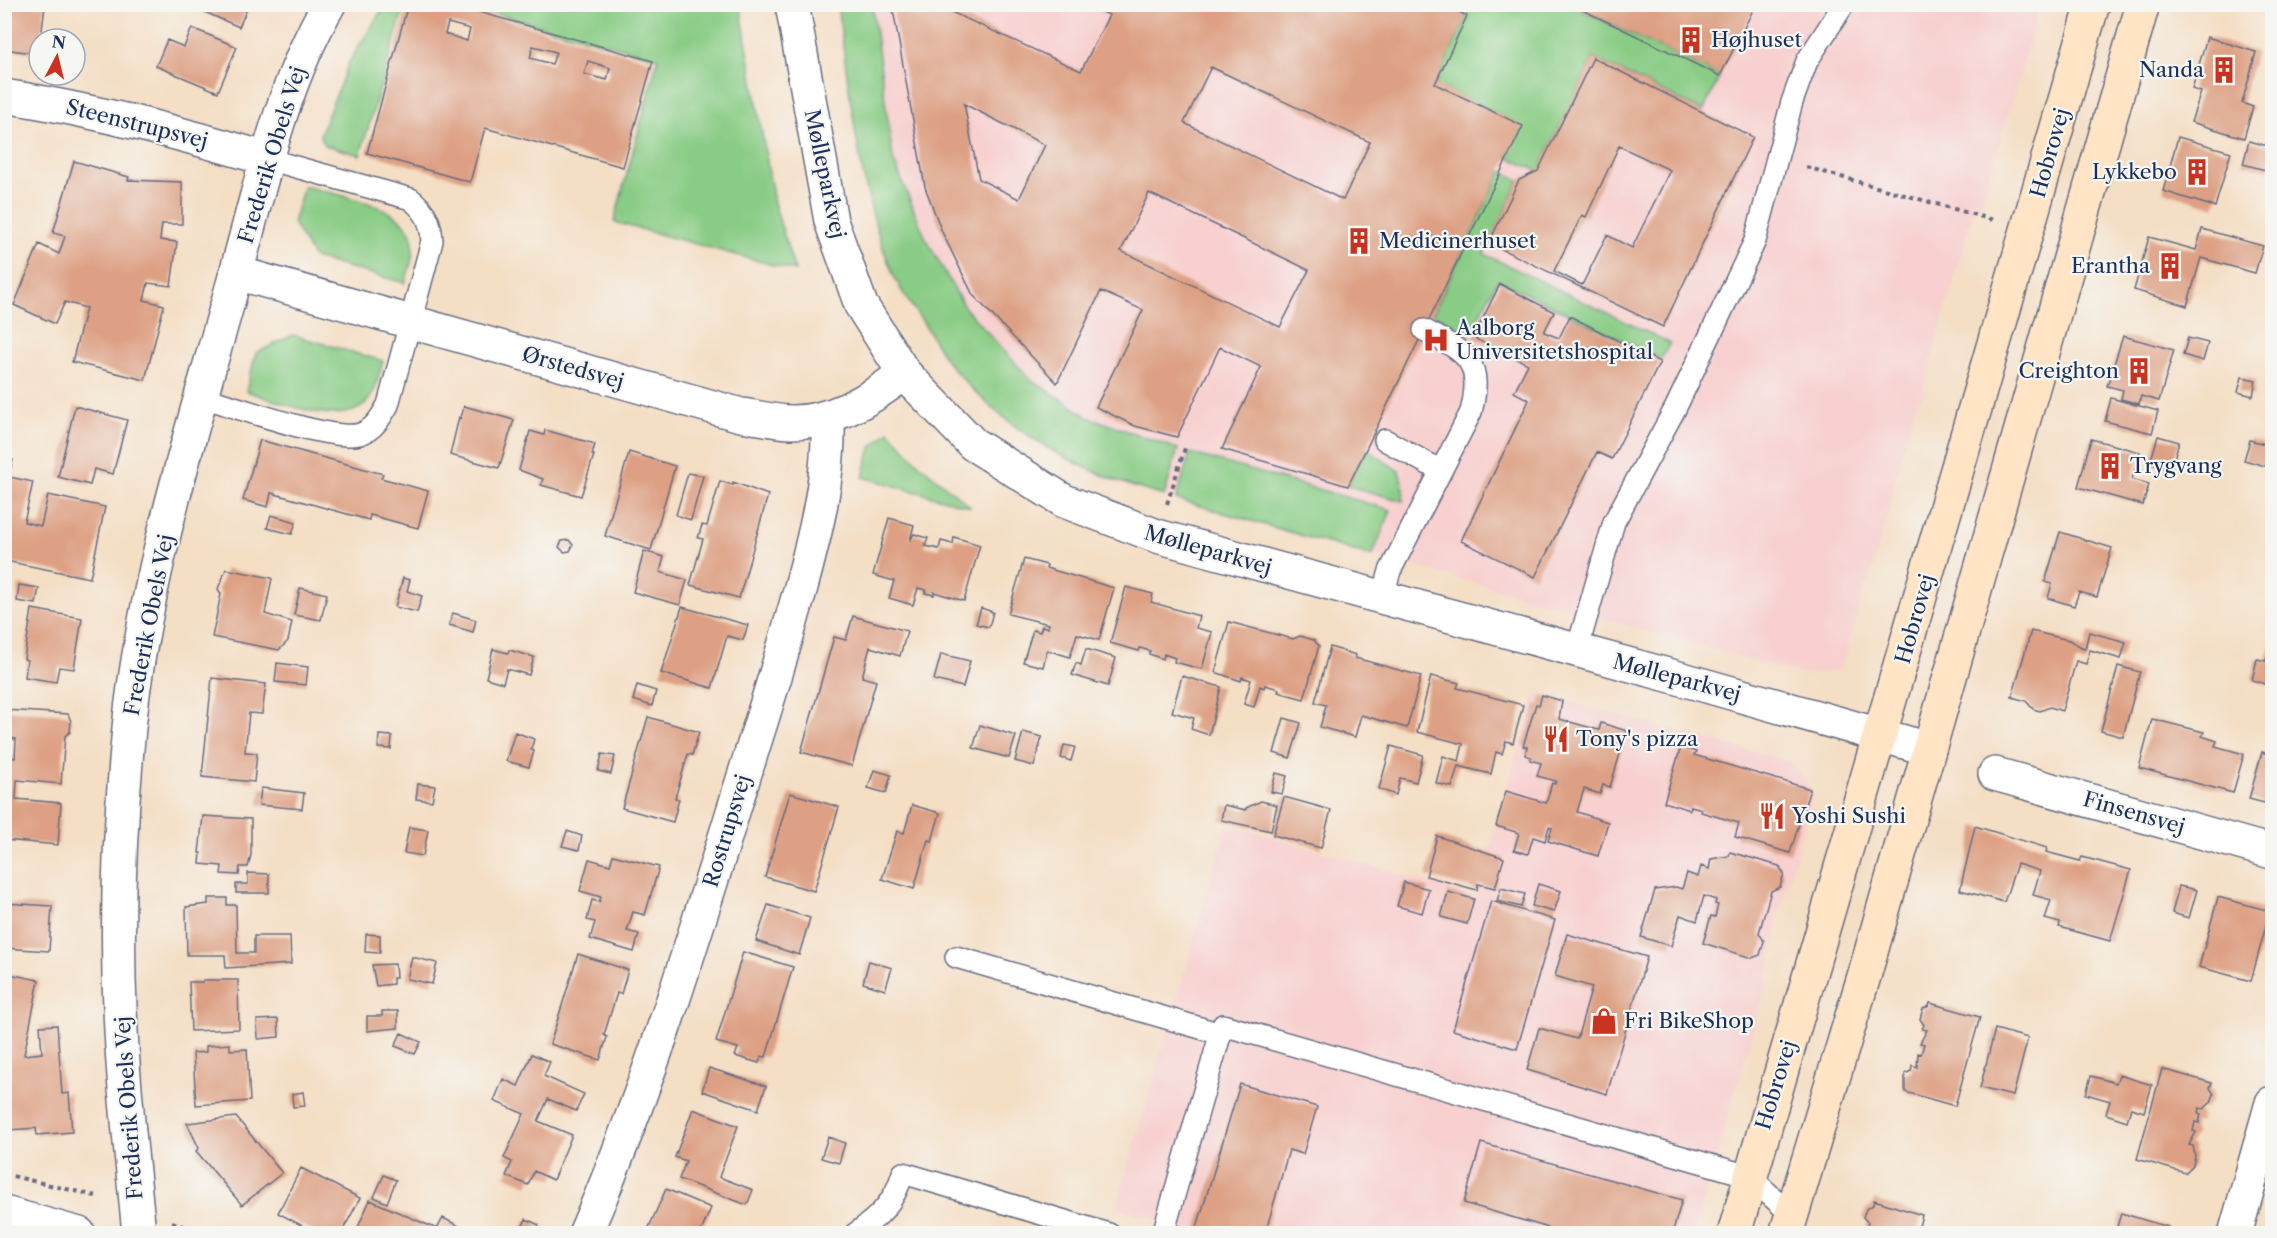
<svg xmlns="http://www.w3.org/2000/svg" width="2277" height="1238" viewBox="0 0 2277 1238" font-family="'Libre Caslon Text',serif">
	<rect width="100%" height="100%" fill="#f6f6f2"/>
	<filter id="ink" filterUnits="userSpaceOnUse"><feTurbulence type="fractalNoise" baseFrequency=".0167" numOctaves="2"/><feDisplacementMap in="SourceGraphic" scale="12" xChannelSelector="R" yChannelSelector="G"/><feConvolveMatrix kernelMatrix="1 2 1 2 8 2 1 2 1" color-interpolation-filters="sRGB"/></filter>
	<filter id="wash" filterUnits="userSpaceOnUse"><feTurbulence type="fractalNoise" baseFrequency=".008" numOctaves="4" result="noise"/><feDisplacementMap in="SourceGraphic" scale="24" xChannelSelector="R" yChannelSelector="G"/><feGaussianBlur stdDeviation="1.35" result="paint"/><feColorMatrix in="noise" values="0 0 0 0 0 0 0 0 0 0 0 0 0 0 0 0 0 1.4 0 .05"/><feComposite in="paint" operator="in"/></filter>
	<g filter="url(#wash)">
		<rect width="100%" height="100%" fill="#f4dec4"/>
		<path fill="#f7d0cf" d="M837 5H2040L1980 208 1974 207 1920 401H1917L1891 491 1894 492 1868 583H1865L1841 670 1804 675 1117 483 1055 454 1011 424 949 364 894 278 866 186Z
			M1536 693 1791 762 1814 793 1779 913 1767 981 1694 1233 1181 1234 1182 1227 1116 1208 1227 824 1475 896Z"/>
		<path fill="#89cc85" stroke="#527e72" stroke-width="1.5" d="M1444 4 1570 5 1720 76 1703 111 1593 58 1538 171 1507 157 1522 126 1435 84 1467 16Z
			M385 5H405L360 155 325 145 320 135 349 62Z
			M464 5H740L774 203 795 271 614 222 658 58Z
			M837 5H872L893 159 925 237 965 308 1030 379 1088 417 1178 449 1164 496C1078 472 1008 433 950 365 939 352 932 336 923 322 913 308 901 292 894 276 858 194 851 93 837 5Z
			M1501 171 1519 180 1484 254 1670 343 1661 359 1498 280 1469 335 1433 314Z
			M304 186C334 195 404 203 412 238 416 252 409 269 405 283L314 258 293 223Z
			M293 335 383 361C379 375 376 393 365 404 339 429 276 400 246 391L256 353Z
			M889 431 918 463 971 507 863 477 871 448Z
			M1366 449 1399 471 1404 489 1403 501 1348 486Z
			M1190 453 1391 510 1372 556 1176 499Z"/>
		<g id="blocks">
			<path fill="#dda084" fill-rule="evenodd" d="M4 4 45 6 39 54 4 49Z
				M194 4H249L239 27 193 7Z
				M408 4H450L653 61 623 167 485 128 470 182 367 153ZM448 23 470 29 467 41 445 34ZM533 46 556 52 552 64 530 58ZM588 61 610 68 607 80 584 74Z
				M892 4H948L949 11 1081 71 1109 15 1086 4H1444L1467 16 1435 84 1523 126 1348 486 1222 449 1261 367 1220 347 1177 437 1135 426 1096 407 1143 310 1101 291 1057 383 973 295 942 232 925 187ZM1211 67 1370 142 1343 200 1184 123ZM964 104 1045 145 1019 199 979 179ZM1149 193 1309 270 1280 327 1121 251Z
				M1570 4H1756L1720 76Z
				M192 28 237 47 218 92 156 66 167 40 184 47Z
				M2207 37 2256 52 2242 103 2253 107 2244 138 2191 122 2201 92 2192 89Z
				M1593 58 1753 137 1663 327 1489 243 1519 180 1538 171ZM1619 146 1670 170 1632 248 1607 235 1582 285 1554 271 1582 215 1586 217Z
				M2178 137 2231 152 2215 207 2163 191Z
				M2249 141 2272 147 2269 171 2243 164Z
				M74 161 129 177 128 180 182 182V224H162L160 240 177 242 171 286 148 283 144 300 164 305 145 380 72 362 86 308 65 302 55 324 14 305 39 244 59 254 65 236 53 233Z
				M2202 229 2263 246 2255 273 2201 258 2187 306 2134 290 2149 237 2196 250Z
				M1500 284 1554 312 1544 332 1559 338 1570 316 1660 362 1612 459 1597 452 1535 577 1461 541 1529 400 1514 392 1528 364 1473 338Z
				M2123 336 2174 350 2159 401 2141 396 2139 404 2121 399 2123 390 2107 386Z
				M2188 338 2208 343 2203 361 2183 355Z
				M2242 377 2256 380 2253 396 2238 392Z
				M2111 398 2158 411 2152 433 2105 421Z
				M75 406 127 420 113 474 94 469 90 485 58 477Z
				M464 406 514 420 499 468 450 455 459 417 461 418Z
				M545 430 595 444 592 455H594L581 496 541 485 543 479 519 470 530 431 544 435Z
				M2158 436 2179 442 2171 469 2150 463Z
				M2091 439 2140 452 2132 479 2149 484 2143 505 2078 487Z
				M260 440 383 474 381 478 428 491 418 528 370 515 369 520 271 493 268 507 243 500Z
				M2250 440 2272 446V468L2244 460Z
				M629 452 675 466 651 550 605 536Z
				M4 458 13 460 9 475 4 474Z
				M688 473 703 476 691 520 676 515Z
				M5 476 33 482 24 522 41 526 48 495 105 507 90 578 5 561Z
				M720 481 733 485V482L768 495 739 598 690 585 703 539 698 538 702 525 707 526Z
				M271 515 296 522 292 534 267 528Z
				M889 518 914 525 910 541 914 534 928 538 925 546 939 549 941 541 953 544 954 537 980 545 964 601 934 592V595L925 593 926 590 918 588 913 605 889 598 894 581 873 575Z
				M2060 532 2112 548 2097 597 2079 592 2074 606 2048 598 2052 584 2045 582Z
				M569 540 573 545 570 551 564 552 559 547 562 541Z
				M644 551 664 557 660 572 687 580 680 605 633 592Z
				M1024 559 1047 565 1046 568 1114 588 1099 640 1077 634 1070 657 1047 650 1043 667 1023 662 1033 630 1040 632 1042 626 1048 628 1049 624 1008 614Z
				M226 569 272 578 265 614 292 622 288 641 279 650 212 637 221 594 218 589Z
				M403 578 410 580 407 591 422 596 417 612 395 607Z
				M19 585 39 588 36 604 17 601Z
				M1126 587 1153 594 1151 602 1199 616 1196 628 1212 632 1202 669 1174 662 1175 658 1164 654 1163 659 1149 654 1150 651 1140 648 1139 651 1110 643Z
				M300 588 327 594 321 620 294 615Z
				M682 607 748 625 743 640 727 636 712 688 661 673Z
				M981 608 993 612 989 627 976 624Z
				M32 609 82 618 74 669 59 667 56 682 25 677 27 660 24 659Z
				M453 613 476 620 473 632 449 625Z
				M853 616 907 631 900 656 870 647 862 677 876 681 852 766 801 752 834 637 846 640Z
				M1229 622 1293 639 1300 636 1314 640 1319 646 1304 699 1278 692 1279 689 1265 685 1264 688 1260 686 1254 707 1244 704 1251 680 1242 677 1241 681 1215 672Z
				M2031 631 2069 640 2085 649 2089 632 2126 642 2121 659 2090 650 2086 664 2076 661 2062 711 2050 707 2040 711 2033 709 2026 701 2012 697Z
				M2272 639V686L2252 680 2257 659 2266 661Z
				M1330 647 1356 655 1355 658 1421 676 1407 728 1361 715 1355 737 1320 727 1326 705 1315 702Z
				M493 649 508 653 509 650 534 657 529 675 507 669 503 683 486 678Z
				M1086 649 1116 658 1108 686 1072 675 1076 663 1081 665Z
				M941 654 970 661 963 687 934 680Z
				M277 663 308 667 306 685 275 682Z
				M2118 666 2140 672 2123 737 2101 731Z
				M1182 676 1221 687 1209 735 1191 729 1194 718 1172 712Z
				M1431 676 1459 683 1457 688 1523 705 1513 743 1506 741 1502 754 1496 752 1491 774 1458 766 1452 787 1436 783 1443 756 1459 761 1463 744 1417 732Z
				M212 678 266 684 262 714 249 713 245 752 257 753 254 782 202 777Z
				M637 685 656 691 652 706 633 700Z
				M1542 695 1562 701 1559 719 1599 730 1601 723 1627 731 1610 787 1603 785 1600 794 1584 789 1577 812 1608 822 1598 856 1548 841 1552 828 1549 827 1545 841 1533 837 1528 854 1514 850 1519 833 1496 826 1506 791 1546 803 1552 783 1555 784 1556 781 1537 776 1541 763 1530 760 1531 757 1525 755 1527 747 1523 746 1536 704 1539 705Z
				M4 710 68 714 71 721 70 732 65 736 61 784 17 780 16 799 61 803 58 845 4 840V757L15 758 16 739 4 738Z
				M648 717 699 732 692 755 688 754 675 798 679 799 673 822 622 808Z
				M1284 718 1301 723 1290 758 1274 753Z
				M2152 719 2204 732 2202 736 2217 741 2215 746 2244 754 2233 793 2139 768Z
				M980 725 1016 736 1009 758 973 748Z
				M515 732 534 739 531 750 534 751 529 767 506 761Z
				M1023 732 1042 737 1034 766 1015 761Z
				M379 735 392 736 391 749 378 748Z
				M1064 745 1075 747 1071 761 1061 758Z
				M1391 746 1423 755 1416 782 1400 778 1396 795 1379 789Z
				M1681 747 1696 752 1694 755 1810 789 1790 853 1735 837 1739 823 1701 812 1702 809 1691 806 1690 810 1664 802Z
				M2262 752 2272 755V805L2249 799Z
				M602 754 615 756 611 774 598 771Z
				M874 770 891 775 886 793 868 788Z
				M1276 773 1287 776 1282 794 1271 792Z
				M418 784 435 786 432 801 416 799Z
				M261 788 304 793 302 809 259 805Z
				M790 793 839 807 814 891 765 877Z
				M1284 797 1331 810 1321 848 1273 835Z
				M1261 801 1277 805 1271 831 1221 820 1224 805 1246 810V808Z
				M912 805 940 813 932 841 928 840 914 889 882 879 897 831 904 833Z
				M203 816 251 819V855L248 867H240L239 875 221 874 222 866 200 864 201 853H199Z
				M1975 826 2047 848 2046 852 2080 861 2082 857 2131 870 2110 941 2059 927 2060 923 2045 919 2051 900 2033 895 2040 871 2017 864 2004 902 1960 890Z
				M409 827 428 830 423 856 404 853Z
				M567 831 582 836 579 850 562 846Z
				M1437 836 1504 858 1495 888 1478 884 1477 890 1426 876Z
				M1730 852 1779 866 1784 874 1780 887 1771 891 1759 933 1764 941 1760 955 1752 958 1703 943 1711 916 1715 917 1718 905 1715 904 1716 900 1704 896 1697 921 1680 915 1671 946 1641 937 1655 890 1676 887 1682 889 1687 873 1698 877 1701 866 1709 869 1711 859 1729 856Z
				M613 855 659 867 645 915 633 912 627 931 639 934 634 952 590 939 595 922 587 920 592 900 599 902 601 897 580 891 589 859 610 865Z
				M248 873 269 874V893H236V884H248Z
				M1404 882 1429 889 1422 913 1397 906Z
				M1538 884 1561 891 1554 912 1532 906Z
				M2179 886 2197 890 2189 918 2172 913Z
				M1501 888 1525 894 1521 907 1497 901Z
				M1448 892 1474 899 1467 924 1441 917Z
				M2218 897 2270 911 2251 981 2199 967Z
				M208 898H227V905H236L237 953H254V936H290L291 964 226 968 225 955H187L186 907 208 904Z
				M1491 901 1555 920 1517 1049 1453 1030Z
				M4 903 52 906 49 951 4 948Z
				M768 905 810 918 799 955 756 941Z
				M366 934 380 935V953L365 952Z
				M1567 934 1647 957 1607 1094 1527 1070 1539 1028 1577 1039 1592 987 1555 976Z
				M743 952 793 967 766 1057 761 1056 759 1063 735 1056 738 1048 716 1042Z
				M578 954 628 970 621 994 617 993 604 1035 607 1037 600 1060 550 1044Z
				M412 957 437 963 432 984 407 979Z
				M869 961 892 968 885 990 863 983Z
				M395 964 396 978H393V984L376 986 372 965Z
				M9 974 39 980 24 1055 42 1053 40 1026 57 1025 62 1094 69 1093 72 1132 37 1135 36 1128 9 1130 4 1076V993Z
				M203 980H238L239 1029 191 1031 189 982H203Z
				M1930 1003 1980 1017 1955 1106 1905 1092V1074L1911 1071 1912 1065 1917 1067 1918 1053 1921 1054 1924 1044 1920 1043 1927 1030 1922 1029 1924 1025 1920 1019 1923 1009 1929 1006Z
				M382 1011H398V1028L367 1031V1016H382Z
				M278 1019 279 1037 258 1039 257 1020Z
				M1995 1029 2028 1038 2013 1096 1980 1088Z
				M401 1033 421 1042 415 1054 395 1046Z
				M230 1044V1050L247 1049 250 1101 196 1105 193 1053 206 1052V1046Z
				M532 1054 550 1062 544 1076 584 1094 576 1111 548 1099 538 1121 572 1135 553 1180 534 1171 528 1185 506 1176 512 1162 504 1158 524 1114 494 1101 503 1079 518 1086Z
				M709 1068 766 1086 758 1110 702 1091Z
				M2162 1069 2212 1083 2210 1088 2214 1094 2211 1102 2204 1109 2199 1108 2198 1113 2201 1114 2199 1123 2195 1122 2193 1131 2196 1132 2189 1145 2193 1146 2195 1156 2193 1165 2185 1173 2137 1159Z
				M2119 1075 2152 1085 2144 1112 2131 1108 2127 1121 2106 1114 2110 1101 2086 1094 2091 1076 2116 1083Z
				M1240 1084 1317 1107 1303 1154 1289 1150 1265 1234H1195Z
				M303 1092 305 1106 293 1107 292 1094Z
				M693 1109 738 1126 719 1177 753 1190 747 1205 679 1179 686 1161 675 1157Z
				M236 1117 282 1173 242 1205 196 1151 199 1148 187 1123Z
				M828 1137 845 1143 839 1163 821 1158Z
				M1481 1143 1682 1200 1672 1234H1569L1464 1203Z
				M301 1168 360 1198 341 1234H318L278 1213Z
				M384 1175 396 1180 387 1203 374 1197Z
				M666 1189 711 1208 700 1234H646Z
				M370 1200 437 1229 443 1218 459 1226 455 1234H355Z
				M1874 1200 1922 1215 1917 1234H1869L1871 1229 1866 1227 1868 1223 1863 1217 1866 1209 1873 1205Z
				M2121 1213 2168 1227 2166 1234H2115Z
				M526 1219 539 1225 536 1234 520 1232Z"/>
		</g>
	</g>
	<g filter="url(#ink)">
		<use href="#blocks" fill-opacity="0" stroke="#676c82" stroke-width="1.5"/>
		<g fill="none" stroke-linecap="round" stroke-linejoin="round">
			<defs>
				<path id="service" d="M202 397C234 406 332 442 360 434 374 430 381 417 388 405L432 241C431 221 426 212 411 199L267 159
					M1385 440 1441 471
					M1382 599 1390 571 1471 412C1484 360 1466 353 1424 330
					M1577 650 1614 522 1676 407 1755 241 1792 102 1807 61 1844 4
					M956 957 1221 1034
					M855 1234C880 1216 894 1203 903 1173L1109 1234
					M1163 1234 1223 1025 1749 1176 1792 1215"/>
				<path id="minor" d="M792 4 831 221 861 305 904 373 973 444 1064 501 1157 536 1675 677 1929 749
					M4 96C94 110 180 133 267 159
					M237 273 741 415C758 417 775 422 792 422 834 422 872 399 904 373
					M1995 774 2272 852
					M139 1234C134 1177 127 1120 123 1063 115 952 118 839 129 728 144 580 191 434 231 291 259 194 278 92 329 4
					M585 1234C652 1080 700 917 750 757 768 701 785 644 801 587 816 531 830 477 828 418
					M2235 1234 2272 1103"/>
				<path id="tertiary" d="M4 1213 79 1234"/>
				<path id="secondary" d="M1734 1234 2093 4
					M1786 1234 1865 973 2143 4"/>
			</defs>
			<use href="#service" stroke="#676c82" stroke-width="24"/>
			<use href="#minor" stroke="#676c82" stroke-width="36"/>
			<use href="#tertiary" stroke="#676c82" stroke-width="36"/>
			<use href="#secondary" stroke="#676c82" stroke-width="36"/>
			<path stroke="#676c82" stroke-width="4" stroke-dasharray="4.5 4.5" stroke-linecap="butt" d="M1806 167 1993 220
				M1167 504 1186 445
				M4 1174 100 1197
				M172 1222 205 1234"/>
			<use href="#service" stroke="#fff" stroke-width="21"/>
			<use href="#minor" stroke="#fff" stroke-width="33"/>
			<use href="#tertiary" stroke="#fff" stroke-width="33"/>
			<use href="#secondary" stroke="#ffe4c6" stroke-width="33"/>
		</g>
	</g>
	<defs>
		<symbol id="building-bare" viewBox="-9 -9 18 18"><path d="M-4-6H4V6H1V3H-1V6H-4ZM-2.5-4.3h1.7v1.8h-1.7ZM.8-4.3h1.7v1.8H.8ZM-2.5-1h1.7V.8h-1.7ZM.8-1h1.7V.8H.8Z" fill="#c8321e" stroke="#f6f6f2" stroke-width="2.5" paint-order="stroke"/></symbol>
		<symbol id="hospital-bare" viewBox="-9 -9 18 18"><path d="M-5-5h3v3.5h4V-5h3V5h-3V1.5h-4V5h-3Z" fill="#c8321e" stroke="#f6f6f2" stroke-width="2.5" paint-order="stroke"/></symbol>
		<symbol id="restaurant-bare" viewBox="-9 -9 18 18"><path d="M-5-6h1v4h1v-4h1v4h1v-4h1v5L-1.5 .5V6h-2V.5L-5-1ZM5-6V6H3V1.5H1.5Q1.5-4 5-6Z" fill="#c8321e" stroke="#f6f6f2" stroke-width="2.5" paint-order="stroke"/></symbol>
		<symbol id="shop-bare" viewBox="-9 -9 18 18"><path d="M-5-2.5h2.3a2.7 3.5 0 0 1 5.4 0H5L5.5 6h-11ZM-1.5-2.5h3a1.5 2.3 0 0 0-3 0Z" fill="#c8321e" stroke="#f6f6f2" stroke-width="2.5" paint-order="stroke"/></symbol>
	</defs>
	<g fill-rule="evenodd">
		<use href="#building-bare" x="1672" y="21" width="38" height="38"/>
		<use href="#building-bare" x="2205" y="51" width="38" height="38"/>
		<use href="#building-bare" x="2178" y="153" width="38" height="38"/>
		<use href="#building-bare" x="1340" y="222" width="38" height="38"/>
		<use href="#building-bare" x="2151" y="247" width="38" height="38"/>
		<use href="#hospital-bare" x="1417" y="321" width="38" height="38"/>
		<use href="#building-bare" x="2120" y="352" width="38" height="38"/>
		<use href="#building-bare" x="2091" y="447" width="38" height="38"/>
		<use href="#restaurant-bare" x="1537" y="720" width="38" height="38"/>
		<use href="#restaurant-bare" x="1753" y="797" width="38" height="38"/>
		<use href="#shop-bare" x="1585" y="1002" width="38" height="38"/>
	</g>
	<g text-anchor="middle" stroke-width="4.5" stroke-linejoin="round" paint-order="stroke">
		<g font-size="21" fill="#1b2f5e" stroke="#f6f6f2" text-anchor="start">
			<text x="1711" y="47">Højhuset</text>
			<text x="2204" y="77" text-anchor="end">Nanda</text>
			<text x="2177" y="179" text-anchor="end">Lykkebo</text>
			<text x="1379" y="248">Medicinerhuset</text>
			<text x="2150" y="273" text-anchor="end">Erantha</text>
			<text x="1456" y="335">Aalborg<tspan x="1456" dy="24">Universitetshospital</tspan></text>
			<text x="2119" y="378" text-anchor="end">Creighton</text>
			<text x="2130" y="473">Trygvang</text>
			<text x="1576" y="746">Tony's pizza</text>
			<text x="1792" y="823">Yoshi Sushi</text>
			<text x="1624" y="1028">Fri BikeShop</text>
		</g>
		<g font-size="21" fill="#1b2f5e" stroke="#f6f6f2">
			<text transform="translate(137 124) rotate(14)" y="7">Steenstrupsvej</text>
			<text transform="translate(2050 153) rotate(-74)" y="7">Hobrovej</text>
			<text transform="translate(272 155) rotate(-73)" y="7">Frederik Obels Vej</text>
			<text transform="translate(825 174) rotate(78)" y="7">Mølleparkvej</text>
			<text transform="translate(573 368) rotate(16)" y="7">Ørstedsvej</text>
			<text transform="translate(1208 550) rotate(16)" y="7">Mølleparkvej</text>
			<text transform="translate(1915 619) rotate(-74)" y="7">Hobrovej</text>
			<text transform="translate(149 625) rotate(-79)" y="7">Frederik Obels Vej</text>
			<text transform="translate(1677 678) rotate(15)" y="7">Mølleparkvej</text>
			<text transform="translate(2134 813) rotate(16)" y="7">Finsensvej</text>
			<text transform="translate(727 831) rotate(-73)" y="7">Rostrupsvej</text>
			<text transform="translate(1776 1085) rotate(-73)" y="7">Hobrovej</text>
			<text transform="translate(129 1108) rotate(-94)" y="7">Frederik Obels Vej</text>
		</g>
	</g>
	<rect width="2277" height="1238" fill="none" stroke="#f6f6f2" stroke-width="24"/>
	<g transform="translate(57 57) rotate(7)"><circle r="28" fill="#f6f6f2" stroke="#9ea6b7" stroke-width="1.5"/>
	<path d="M0-4.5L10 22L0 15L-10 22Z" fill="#c8321e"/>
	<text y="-9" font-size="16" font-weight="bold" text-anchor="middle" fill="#1b2f5e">N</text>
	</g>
</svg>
